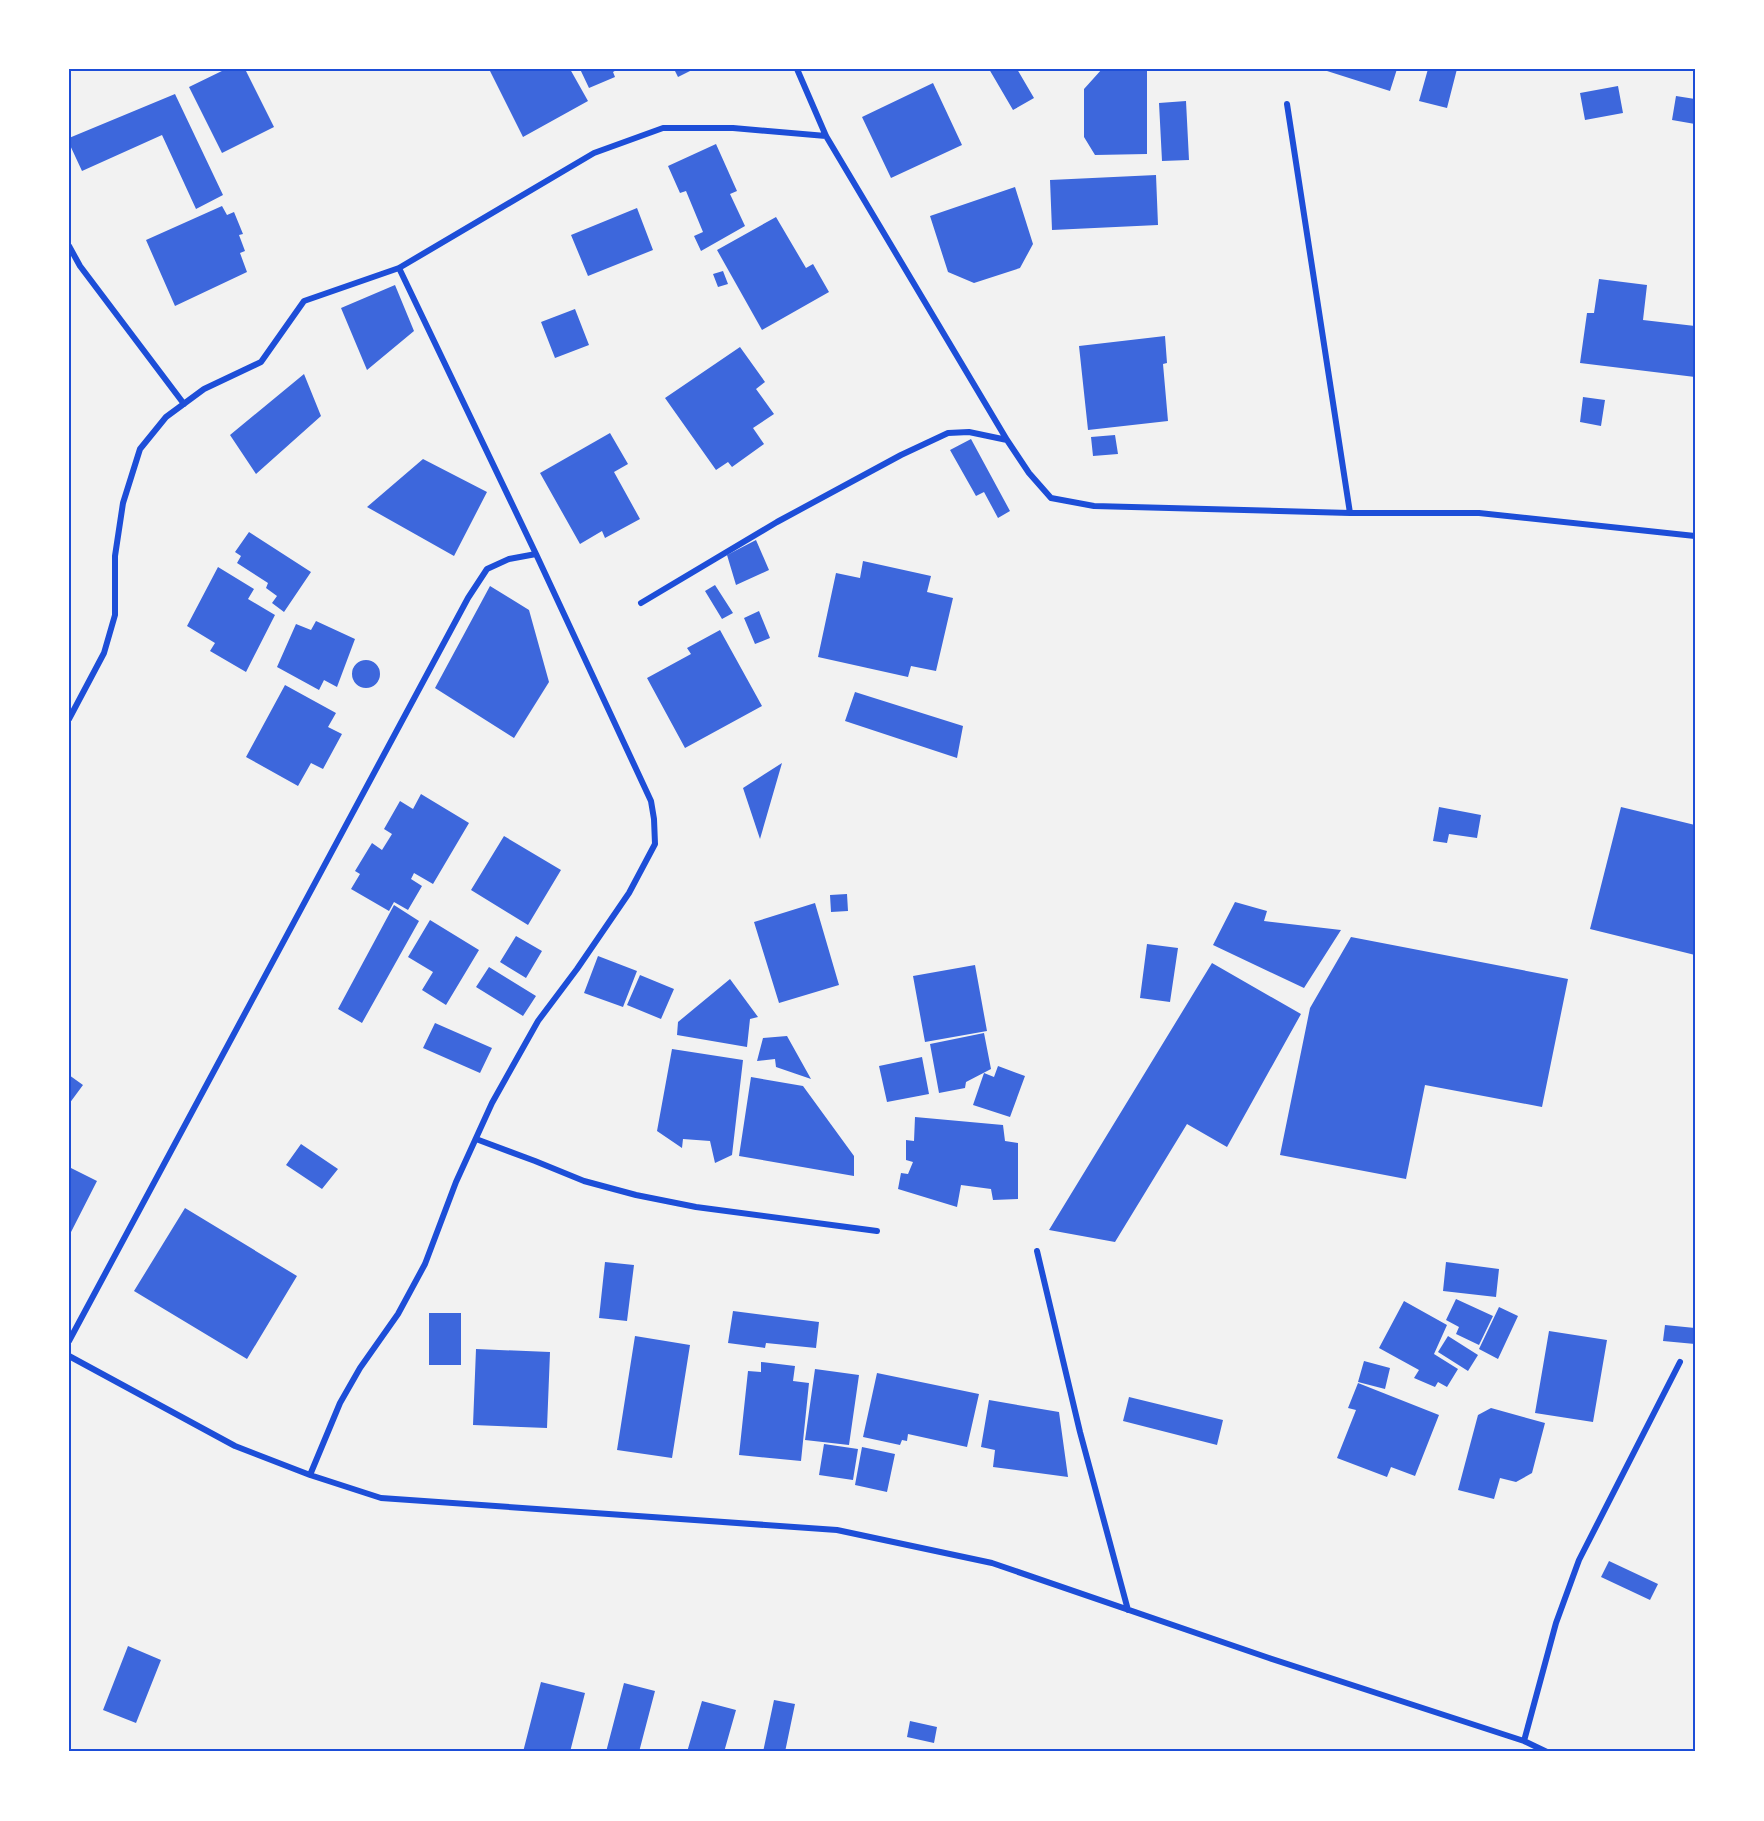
<svg xmlns="http://www.w3.org/2000/svg" width="1764" height="1821" viewBox="0 0 1764 1821" font-family="'Fira Sans Condensed',sans-serif">
	<rect width="100%" height="100%" fill="#f2f2f2"/>
	<path fill="#3d67dc" d="M226 69H245L274 127 222 153 189 87Z
		M489 69H570L588 101 523 137Z
		M580 69H618L613 72 615 77 589 88Z
		M674 69H694L678 77Z
		M989 69H1017L1034 98 1013 110Z
		M1102 69H1147V154L1095 155 1084 137V89Z
		M1328 69H1397L1390 91 1327 71Z
		M1428 69H1457L1447 108 1419 101Z
		M933 83 962 145 891 178 862 117Z
		M1618 86 1623 113 1585 120 1580 93Z
		M175 94 223 195 196 209 162 135 82 171 69 143V138Z
		M1676 96 1695 99V124L1672 120Z
		M1186 101 1189 160 1162 161 1159 103Z
		M716 144 737 191 730 194 745 226 701 251 694 236 703 232 686 191 680 193 668 166Z
		M1156 175 1158 225 1052 230 1050 180Z
		M1015 187 1033 244 1020 268 974 283 948 272 930 216Z
		M222 206 227 215 234 212 243 234 239 235 245 251 240 253 247 272 175 306 146 240Z
		M637 208 653 250 588 276 571 235Z
		M776 217 806 268 813 264 829 292 762 330 717 250Z
		M723 271 728 284 718 287 713 274Z
		M1599 279 1647 285 1643 320 1695 326V377L1580 363 1587 313H1594Z
		M395 285 414 331 367 370 341 308Z
		M575 309 589 345 555 358 541 322Z
		M1165 336 1167 363 1163 364 1168 421 1088 430 1079 346Z
		M740 347 765 382 756 389 774 414 753 428 764 444 732 467 728 462 716 470 665 398Z
		M304 374 321 416 256 474 230 435Z
		M1583 397 1605 400 1601 426 1580 422Z
		M610 433 628 464 614 472 640 519 605 538 602 531 580 544 540 473Z
		M1115 435 1118 454 1093 456 1091 437Z
		M971 439 1010 511 998 518 984 492 976 496 950 450Z
		M423 459 487 492 454 556 367 507Z
		M249 532 311 572 284 612 272 603 277 596 266 588 268 583 237 563 241 556 235 552Z
		M756 540 769 570 736 585 727 555Z
		M863 561 931 576 927 592 953 598 936 671 911 666 908 677 818 657 836 573 860 578Z
		M218 567 254 589 248 599 275 615 246 672 210 651 215 643 187 626Z
		M715 585 733 613 722 619 705 591Z
		M490 586 529 610 549 682 514 738 435 688Z
		M759 611 770 638 755 644 744 618Z
		M316 621 355 639 337 687 324 680 319 690 277 667 296 624 311 630Z
		M720 630 762 706 685 748 647 678 691 654 687 648Z
		M352 674a14 14 0 1 1 28 0a14 14 0 1 1-28 0Z
		M285 685 336 713 328 727 342 734 323 769 311 763 298 786 246 757Z
		M855 692 963 726 957 758 845 721Z
		M782 763 760 839 743 788Z
		M421 794 469 823 433 884 414 873 411 879 422 886 408 910 394 902 389 911 351 889 360 874 355 871 372 843 382 850 392 834 384 829 400 801 413 809Z
		M1439 807 1481 815 1477 838 1449 834 1447 843 1433 841Z
		M1621 807 1695 825V955L1590 929Z
		M504 836 561 870 528 925 471 890Z
		M847 894 848 911 831 912 830 895Z
		M1235 902 1267 911 1264 921 1341 930 1304 988 1213 945Z
		M815 903 839 985 779 1003 754 922Z
		M394 905 419 921 362 1023 338 1009Z
		M430 920 479 950 446 1005 422 990 433 972 408 957Z
		M516 936 542 951 526 978 500 962Z
		M1351 937 1568 979 1542 1107 1425 1085 1406 1179 1280 1155 1310 1008Z
		M1147 944 1178 948 1170 1002 1140 998Z
		M598 956 637 971 623 1007 584 993Z
		M1212 963 1301 1014 1227 1147 1187 1124 1115 1242 1049 1230Z
		M975 965 987 1031 925 1042 913 976Z
		M489 967 536 996 523 1016 476 987Z
		M640 975 674 989 661 1019 627 1005Z
		M730 979 758 1017 750 1019 747 1047 677 1035 678 1022Z
		M435 1023 492 1048 480 1073 423 1048Z
		M984 1033 991 1069 966 1082 965 1088 939 1093 930 1044Z
		M787 1036 811 1079 776 1067 775 1059 757 1061 763 1038Z
		M672 1049 743 1060 732 1155 715 1163 710 1141 683 1139 682 1148 657 1131Z
		M922 1057 929 1094 887 1102 879 1066Z
		M998 1066 1025 1076 1010 1117 973 1105 984 1073 994 1077Z
		M69 1075 83 1085 69 1104Z
		M751 1077 803 1086 854 1156V1176L739 1156Z
		M915 1117 1003 1125 1005 1141 1018 1143V1199L993 1200 991 1189 961 1185 957 1207 898 1189 901 1173 908 1174 913 1162 906 1160V1140L914 1141Z
		M301 1144 338 1169 322 1189 286 1165Z
		M69 1167 97 1181 69 1236Z
		M185 1208 297 1276 247 1359 134 1291Z
		M605 1262 634 1265 627 1321 599 1318Z
		M1446 1262 1499 1269 1496 1297 1443 1291Z
		M1456 1299 1493 1316 1479 1345 1456 1334 1459 1327 1446 1320Z
		M1404 1301 1447 1325 1434 1354 1458 1369 1447 1387 1438 1382 1435 1387 1414 1378 1419 1370 1379 1348Z
		M1499 1307 1518 1316 1498 1359 1479 1349Z
		M733 1311 819 1322 816 1348 766 1343 765 1348 728 1343Z
		M429 1313H461V1365H429Z
		M1665 1325 1695 1328V1344L1663 1341Z
		M1549 1331 1607 1340 1593 1422 1535 1413Z
		M635 1336 690 1345 672 1458 617 1450Z
		M1448 1336 1478 1355 1468 1371 1438 1352Z
		M476 1349 550 1352 547 1428 473 1425Z
		M1364 1361 1390 1368 1385 1389 1358 1382Z
		M761 1362 795 1366 793 1381 809 1383 801 1461 739 1455 748 1371 761 1372Z
		M815 1369 859 1375 849 1445 805 1440Z
		M877 1373 979 1394 967 1447 908 1434 907 1441 902 1440 900 1445 863 1437Z
		M1358 1383 1439 1415 1415 1476 1391 1467 1387 1477 1337 1458 1356 1410 1348 1408Z
		M1129 1397 1223 1420 1217 1445 1123 1421Z
		M989 1400 1059 1412 1068 1477 993 1467 995 1450 981 1447Z
		M1491 1408 1545 1423 1532 1473 1516 1482 1500 1478 1494 1499 1458 1490 1478 1415Z
		M824 1444 858 1449 853 1480 819 1475Z
		M862 1447 895 1454 887 1492 855 1485Z
		M1609 1561 1658 1584 1650 1600 1601 1577Z
		M128 1646 161 1660 136 1723 103 1710Z
		M541 1682 585 1693 570 1752H523Z
		M624 1683 655 1691 639 1752H606Z
		M774 1700 795 1704 785 1752H763Z
		M702 1701 736 1710 724 1752H687Z
		M910 1721 937 1727 934 1743 907 1737Z"/>
	<g fill="none" stroke-linecap="round" stroke-linejoin="round">
		<path stroke="#1d4ed8" stroke-width="6" d="M797 69 826 136 1007 440 1029 473 1051 498 1094 506 1350 513H1479L1695 536
			M1287 104 1350 513
			M69 246 80 266 184 404
			M641 603 777 522 901 455 948 433 969 432 1007 440
			M69 719 104 653 115 615V556L123 503 140 449 166 417 204 389 261 362 304 301 399 268 594 153 663 128H733L826 136
			M476 1139 535 1161 584 1181 636 1195 696 1207 877 1231
			M1037 1251 1080 1432 1128 1610
			M69 1341 468 598 487 569 509 559 536 554
			M69 1356 235 1446 310 1475 381 1498 837 1530 992 1563 1269 1658 1524 1741 1547 1752
			M310 1475 340 1403 360 1368 398 1314 425 1264 456 1182 492 1103 538 1021 577 969 629 893 655 844 654 819 651 801 536 554 399 268
			M1524 1741 1556 1623 1579 1560 1680 1362"/>
	</g>
	<rect width="1764" height="1821" fill="none" stroke="#ffffff" stroke-width="141"/>
	<rect x="70" y="70" width="1624" height="1680" fill="none" stroke="#1d4ed8" stroke-width="2"/>
</svg>
